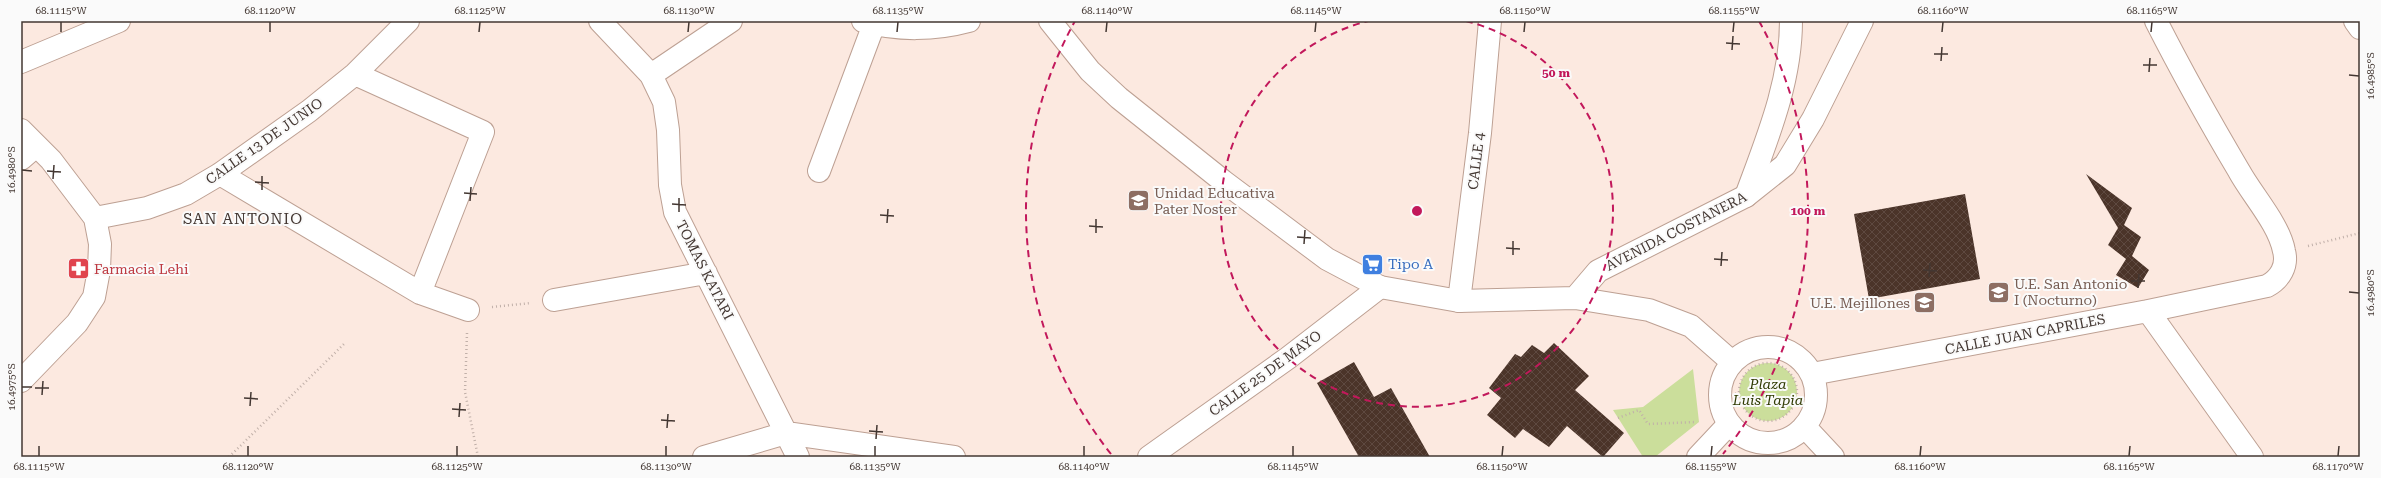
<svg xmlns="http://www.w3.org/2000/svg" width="2381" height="478" viewBox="0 0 2381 478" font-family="'Roboto Serif',serif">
	<defs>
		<pattern id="building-cross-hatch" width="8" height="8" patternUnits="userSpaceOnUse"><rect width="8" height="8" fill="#4b3429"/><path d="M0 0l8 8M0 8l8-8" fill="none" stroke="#5e4940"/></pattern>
	</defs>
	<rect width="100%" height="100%" fill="#fce9e0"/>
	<path fill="#cbde9b" d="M1739 392a29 29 0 1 1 58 0a29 29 0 1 1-58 0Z
		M1693 369 1699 422 1655 457H1643L1613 410 1643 407Z"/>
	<path fill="url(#building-cross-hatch)" d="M2086 174 2132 208 2124 225 2141 237 2132 256 2149 270 2138 288 2116 275 2126 259 2108 245 2118 228Z
		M1965 194 1980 279 1869 299 1854 214Z
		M1554 343 1589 376 1575 390 1624 433 1603 457 1567 426 1549 447 1523 429 1515 438 1487 415 1501 398 1489 388 1515 354 1521 357 1532 345 1544 353Z
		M1354 362 1374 397 1391 388 1430 457H1359L1317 383Z"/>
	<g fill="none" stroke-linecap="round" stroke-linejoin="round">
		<defs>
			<path id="minor" d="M600 21 651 75 664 102 668 130 670 185 675 212 798 457
				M863 21C897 31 936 30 969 21
				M21 62 119 21
				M355 74 483 132 420 293
				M651 75 731 21
				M21 159 36 146
				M819 171 874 24
				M220 174 420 293 468 310
				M1746 196C1767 139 1791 82 1791 21
				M95 218 147 208 186 194 220 174 309 111 355 74 408 21
				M554 300 706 273
				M1459 301 1480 133 1490 21
				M2148 311 2252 457
				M1812 374 2148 311 2267 286C2280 279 2288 266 2284 251 2279 224 2252 195 2239 171 2210 122 2182 72 2156 21
				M704 457 786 433 954 457
				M1149 457 1288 358 1380 287
				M1698 457 1729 424"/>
			<path id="major" d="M1050 21 1090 71 1119 98 1223 181 1327 259 1380 287 1459 301 1575 298 1649 310 1691 326 1732 362
				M2355 21 2360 28
				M21 130 51 160 95 218 100 244 99 270 94 297 77 323 21 381
				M1575 298 1598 271 1746 196 1785 165 1813 119 1862 21
				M1720 395a48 48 0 1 1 96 0a48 48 0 1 1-96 0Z
				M1805 427 1833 457"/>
		</defs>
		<use href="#minor" stroke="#bda093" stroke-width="24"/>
		<use href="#major" stroke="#bda093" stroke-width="24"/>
		<path stroke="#c1b0a9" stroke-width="2.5" stroke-dasharray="1 3" stroke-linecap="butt" d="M2308 246 2360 233
			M492 307 531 303
			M467 333 465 392 478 457
			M1739 392a29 29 0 1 1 58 0a29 29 0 1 1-58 0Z
			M1719 393 1739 394
			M1618 418 1639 410 1648 424 1696 422
			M229 457 345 343"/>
		<use href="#minor" stroke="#fff" stroke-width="22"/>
		<use href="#major" stroke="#fff" stroke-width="22"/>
	</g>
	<path fill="none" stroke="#433732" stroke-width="1.5" d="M61 32V22M270 32V22M479 32 480 22M688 32 689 22M897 32 898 22M1106 32 1107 22M1315 32 1316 22M1524 32 1525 22M1733 32 1734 22M1942 32 1943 22M2151 32 2152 22M1726 43 1740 44M1732 50 1733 36M1934 54H1948M1941 61 1942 47M2143 65H2157M2149 72 2150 58M2349 75 2359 76M22 170 32 171M47 171 61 172M53 179 54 165M255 182 269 183M262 190V176M464 193 477 194M470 201 471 187M672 204 686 205M679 212V198M880 215 894 216M887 223 888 209M1089 226 1103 227M1096 233V219M1297 237 1311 238M1304 244 1305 230M1506 248 1520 249M1513 255V241M1714 259 1728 260M1721 266 1722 252M1923 270 1937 271M1929 277 1930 263M2131 281H2145M2138 288 2139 274M2349 292 2359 293M22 387H32M35 388H49M42 395 43 381M244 398 258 399M250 406 251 392M452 409 466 410M459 417 460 403M661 420 675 421M667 428 668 414M869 431 883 432M876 439 877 425M39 456V446M248 456V446M457 456V446M666 456V446M875 456V446M1084 456V446M1293 456V446M1502 456 1503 446M1711 456 1712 446M1920 456 1921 446M2129 456 2130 446M2338 456 2339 446"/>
	<g fill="none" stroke="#c2185b" stroke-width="2" stroke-dasharray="7 5">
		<path d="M1466 21A196 196 0 1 1 1368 21"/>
		<path d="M1111 454A391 391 0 0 1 1075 21M1759 21A391 391 0 0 1 1723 454"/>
	</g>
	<defs>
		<symbol id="school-square" viewBox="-11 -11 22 22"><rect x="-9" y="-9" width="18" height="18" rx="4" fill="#8d6e63" stroke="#fafafa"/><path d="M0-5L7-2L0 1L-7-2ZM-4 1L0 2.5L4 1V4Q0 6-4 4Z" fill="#fff"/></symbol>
		<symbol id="supermarket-square" viewBox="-11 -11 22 22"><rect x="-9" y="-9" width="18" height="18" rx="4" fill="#3f7fe0" stroke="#fafafa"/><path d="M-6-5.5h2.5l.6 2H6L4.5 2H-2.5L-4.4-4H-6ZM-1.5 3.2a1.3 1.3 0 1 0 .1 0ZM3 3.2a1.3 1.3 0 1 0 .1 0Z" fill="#fff"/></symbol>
		<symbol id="pharmacy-square" viewBox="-11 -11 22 22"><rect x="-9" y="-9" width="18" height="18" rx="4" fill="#e0444e" stroke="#fafafa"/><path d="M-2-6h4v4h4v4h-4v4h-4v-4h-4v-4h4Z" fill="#fff"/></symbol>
	</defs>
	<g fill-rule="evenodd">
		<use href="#school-square" x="1126" y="188" width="25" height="25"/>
		<use href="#supermarket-square" x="1360" y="252" width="25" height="25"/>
		<use href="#pharmacy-square" x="66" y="256" width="25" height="25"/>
		<use href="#school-square" x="1986" y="280" width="25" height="25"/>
		<use href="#school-square" x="1912" y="290" width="25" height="25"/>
	</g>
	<g text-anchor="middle" stroke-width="4" stroke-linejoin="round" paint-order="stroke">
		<g font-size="14" fill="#433732" stroke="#fafafa">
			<text transform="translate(264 141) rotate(-35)" y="5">CALLE 13 DE JUNIO</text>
			<text transform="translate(1476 161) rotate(-83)" y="5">CALLE 4</text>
			<text transform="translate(1676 231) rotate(-27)" y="5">AVENIDA COSTANERA</text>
			<text transform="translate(705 270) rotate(63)" y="5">TOMAS KATARI</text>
			<text transform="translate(2025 334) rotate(-11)" y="5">CALLE JUAN CAPRILES</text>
			<text transform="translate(1265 373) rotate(-36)" y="5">CALLE 25 DE MAYO</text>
		</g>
		<g font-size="14" fill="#785e54" stroke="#fafafa" text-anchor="start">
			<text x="1154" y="198">Unidad Educativa<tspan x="1154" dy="16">Pater Noster</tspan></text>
			<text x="2014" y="289">U.E. San Antonio<tspan x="2014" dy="16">I (Nocturno)</tspan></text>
			<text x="1910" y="308" text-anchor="end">U.E. Mejillones</text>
		</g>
		<g font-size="14" fill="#366cbe" stroke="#fafafa" text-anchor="start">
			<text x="1388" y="269">Tipo A</text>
		</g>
		<g font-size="14" fill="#be3a42" stroke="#fafafa" text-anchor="start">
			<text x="94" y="274">Farmacia Lehi</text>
		</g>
		<g font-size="14" font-style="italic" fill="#2f3a02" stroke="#fafafa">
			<text x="1768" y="389">Plaza<tspan x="1768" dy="16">Luis Tapia</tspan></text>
		</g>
		<g font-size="15" letter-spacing="1" fill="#433732" stroke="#fafafa">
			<text x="243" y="224">SAN ANTONIO</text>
		</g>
	</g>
	<circle cx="1417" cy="211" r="6" fill="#c2185b" stroke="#fafafa" stroke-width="2"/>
	<g font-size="12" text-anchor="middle" font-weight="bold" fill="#c2185b" stroke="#fafafa" stroke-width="4" stroke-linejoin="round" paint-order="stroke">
		<text x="1556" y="77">50 m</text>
		<text x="1808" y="215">100 m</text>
	</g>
	<rect width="2381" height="478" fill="none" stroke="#fafafa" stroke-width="44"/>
	<rect x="22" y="22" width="2337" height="434" fill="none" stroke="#433732" stroke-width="1.5"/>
	<g font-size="10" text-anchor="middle" fill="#433732">
		<text x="61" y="14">68.1115°W</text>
		<text x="270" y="14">68.1120°W</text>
		<text x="480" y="14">68.1125°W</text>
		<text x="689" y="14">68.1130°W</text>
		<text x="898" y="14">68.1135°W</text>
		<text x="1107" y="14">68.1140°W</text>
		<text x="1316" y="14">68.1145°W</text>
		<text x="1525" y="14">68.1150°W</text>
		<text x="1734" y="14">68.1155°W</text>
		<text x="1943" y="14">68.1160°W</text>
		<text x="2152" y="14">68.1165°W</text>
		<text transform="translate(2370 76) rotate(-90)" y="4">16.4985°S</text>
		<text transform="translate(11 170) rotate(-90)" y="4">16.4980°S</text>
		<text transform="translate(2370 293) rotate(-90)" y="4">16.4980°S</text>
		<text transform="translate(11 387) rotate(-90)" y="4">16.4975°S</text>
		<text x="39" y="470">68.1115°W</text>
		<text x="248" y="470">68.1120°W</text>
		<text x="457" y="470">68.1125°W</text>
		<text x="666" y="470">68.1130°W</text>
		<text x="875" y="470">68.1135°W</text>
		<text x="1084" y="470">68.1140°W</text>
		<text x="1293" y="470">68.1145°W</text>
		<text x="1502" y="470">68.1150°W</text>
		<text x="1711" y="470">68.1155°W</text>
		<text x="1920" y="470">68.1160°W</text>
		<text x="2129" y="470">68.1165°W</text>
		<text x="2338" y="470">68.1170°W</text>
	</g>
</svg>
